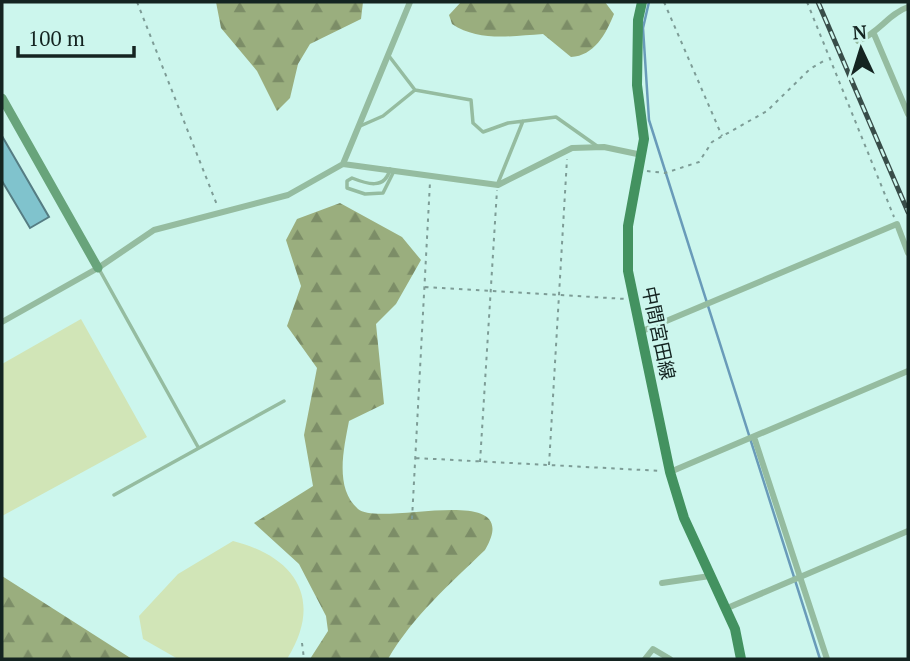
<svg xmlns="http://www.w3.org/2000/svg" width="910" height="661" viewBox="0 0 910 661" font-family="'PT Serif','Noto Sans JP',serif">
	<defs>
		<pattern id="forest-firs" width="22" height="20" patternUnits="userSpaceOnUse" patternTransform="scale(1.75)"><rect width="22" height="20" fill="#9aae7e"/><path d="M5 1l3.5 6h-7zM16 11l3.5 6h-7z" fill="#7c8d67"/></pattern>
	</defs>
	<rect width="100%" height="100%" fill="#ccf6ed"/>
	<path fill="url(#forest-firs)" d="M216 2H363L361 19 310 44 298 64 290 98 277 111 257 71 221 28Z
		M461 2H605L614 14C606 34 594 56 571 57L543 34C511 36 479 42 452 24L449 15Z
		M340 203 402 237 421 260 396 304 376 324 384 404 349 421C344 448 334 488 358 509 380 528 527 479 485 550 450 584 413 616 388 659H310L328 631 326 616 299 564 254 523 313 486 304 435 317 368 287 326 301 286 286 240 297 219Z
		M2 576 132 659H2Z"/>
	<path fill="#d1e5b7" d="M81 319 147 437 2 516V364Z
		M233 541C296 557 324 600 287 659H178L143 639 139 616 178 574Z"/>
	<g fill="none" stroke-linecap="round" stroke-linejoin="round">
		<path stroke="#699bb9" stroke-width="2.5" d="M649 2 643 28 649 120 820 659"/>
	</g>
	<path fill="#80c3cd" stroke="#557d83" stroke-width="2" d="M2 136 49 217 30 228 2 181Z"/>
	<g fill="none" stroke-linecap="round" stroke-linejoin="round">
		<path stroke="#7d9c96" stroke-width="2" stroke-dasharray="3.5 5" stroke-linecap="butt" d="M137 2 217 205
			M664 2 722 136
			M807 2 894 217
			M647 171 665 173 699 162 712 142 767 111 810 69 827 59
			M425 287 626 299
			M416 458 662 471
			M480 462 497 190
			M549 465 567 159
			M412 519 430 182
			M302 643 304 659"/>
		<path stroke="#95bca0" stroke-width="3.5" d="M389 56 415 90 471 100 473 123 483 132 508 123 556 117 597 146
			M358 127 383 116 415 90
			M390 169C385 190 367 184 352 178L347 181V188L365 194 383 193 394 171
			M498 183 523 121
			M99 269 198 447
			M114 495 284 401"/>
		<path stroke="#95bca0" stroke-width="6" d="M874 34 908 114
			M858 41C879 33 888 14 908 7
			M343 164 410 2
			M2 322 98 268 154 230 288 195 343 164 498 185 572 148 604 147 642 155
			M640 332 897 224 908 253
			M754 437 827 659
			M670 472 908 371
			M662 583 710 576
			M725 609 908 531
			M645 659 653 649 670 659"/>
		<path stroke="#68a47b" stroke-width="9" d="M2 98 98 268"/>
		<path stroke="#439260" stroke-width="10" d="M642 2 638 20 637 85 644 139 628 226V271L670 472 684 518 735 629 741 659"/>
		<defs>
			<path id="rail" d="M818 2 908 212"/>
		</defs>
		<use href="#rail" stroke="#384d49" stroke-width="5"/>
		<use href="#rail" stroke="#ccf6ed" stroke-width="2.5" stroke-dasharray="8" stroke-linecap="butt"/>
	</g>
	<g text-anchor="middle" stroke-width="5" stroke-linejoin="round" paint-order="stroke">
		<g font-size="19" fill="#142421" stroke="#ccf6ed">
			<text transform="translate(659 333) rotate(78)" y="7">中間宮田線</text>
		</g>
	</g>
	<rect width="910" height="661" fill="none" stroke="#142421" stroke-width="7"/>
	<g transform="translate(861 49) rotate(356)" stroke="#ccf6ed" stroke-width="5" paint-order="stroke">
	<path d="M0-5L12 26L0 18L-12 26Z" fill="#142421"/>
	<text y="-10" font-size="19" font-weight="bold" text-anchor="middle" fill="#142421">N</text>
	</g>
	<path d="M18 46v10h116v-10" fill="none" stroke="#142421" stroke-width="3.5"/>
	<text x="28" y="46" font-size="21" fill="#142421" stroke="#ccf6ed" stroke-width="5" paint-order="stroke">100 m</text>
</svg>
